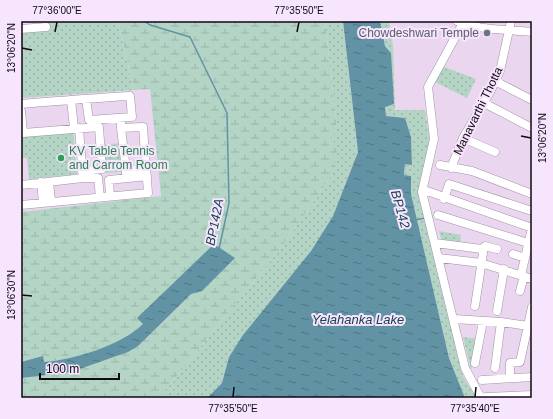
<svg xmlns="http://www.w3.org/2000/svg" width="553" height="419" viewBox="0 0 553 419" font-family="Helvetica,sans-serif">
	<defs>
		<pattern id="grass-dots" width="8" height="8" patternUnits="userSpaceOnUse"><rect width="8" height="8" fill="#b4d5c5"/><path d="M2 2h.1M6 6h.1" fill="none" stroke="#9ab6a8" stroke-width="1.8" stroke-linecap="round"/></pattern>
		<pattern id="wetland-marsh" width="20" height="14" patternUnits="userSpaceOnUse"><rect width="20" height="14" fill="#b4d5c5"/><path d="M1 5h8M5 5V1M11 12h8M15 12V8" fill="none" stroke="#9ab6a8"/></pattern>
		<pattern id="water-ripples" width="26" height="14" patternUnits="userSpaceOnUse"><rect width="26" height="14" fill="#6293a4"/><path d="M2 4q2-2 4 0t4 0M15 11q2-2 4 0t4 0" fill="none" stroke="#4f7684"/></pattern>
	</defs>
	<rect width="100%" height="100%" fill="#ead7ef"/>
	<path fill="url(#grass-dots)" d="M47 21H125L118 22 134 90 21 98V30L48 28Z
		M325 21H343L358 152 333 216 311 251 229 357 222 383 207 398H159L280 249 332 175 333 133 337 127Z
		M380 21H389L393 46 395 110H425L430 142 419 194 463 376 476 398H465L449 358 411 194V176L404 175 405 164H412L411 137 405 118 386 116 385 107 391 73V53L385 46Z
		M442 66 476 79 467 98 435 82Z
		M73 129 77 174 29 179 27 158H21V136L24 135 25 142 24 133Z
		M120 143 122 172 105 173 102 145Z
		M439 231 461 235 460 244 442 241Z
		M463 337 478 339 471 370Z"/>
	<path fill="url(#wetland-marsh)" d="M118 21H325L337 127 332 139 338 148 332 175 280 249 159 398H21V212L161 196 150 89 134 90Z"/>
	<path fill="url(#water-ripples)" d="M343 21H380L385 46 391 53 394 104 385 107 386 116 405 118 411 137 412 165 405 164 404 175 411 176V194L449 358 465 398H207L222 383 229 357 243 335 311 251 333 216 358 152Z
		M214 244 235 258 202 291 191 294 138 346 128 352 71 372 21 378V362L43 356 44 362C73 360 122 345 143 324L137 318Z"/>
	<g fill="none" stroke-linecap="round" stroke-linejoin="round">
		<path stroke="#6293a4" stroke-width="1.5" d="M144 21 150 25 190 37 227 113 229 203 219 249
			M415 220 425 218"/>
		<defs>
			<path id="minor" d="M457 21C481 31 507 29 532 32
				M463 23 428 87 434 139 422 192 465 368 481 398
				M21 29 46 27
				M495 81 532 100
				M71 100 74 128
				M484 103 532 128
				M21 104C57 101 94 98 130 96L132 117 89 120 86 99
				M21 111 23 133 99 127 102 169 82 171
				M121 128 126 170
				M463 138 495 152
				M440 165 472 171 532 194
				M451 168 463 138 490 92 500 71 511 21
				M126 175V170L146 169
				M83 178H98L100 197
				M41 182 43 203
				M49 182 51 202
				M21 185 83 178 79 128
				M427 191 532 228
				M110 196 109 180 147 176
				M444 199 449 184 532 211
				M21 205 148 193 143 127 121 128V118
				M438 215 528 243
				M435 243 482 249
				M513 254 525 258
				M439 258 481 263 532 279
				M521 275 532 228
				M520 291 524 276
				M475 306 483 253 482 249 485 246 497 249
				M497 311 504 269
				M454 319 501 322 528 326
				M475 363 483 321
				M495 368 501 322
				M510 378V363L520 362 532 307
				M482 380 532 377
				M486 397 532 395"/>
		</defs>
		<use href="#minor" stroke="#a291a7" stroke-width="9"/>
		<use href="#minor" stroke="#fff" stroke-width="8"/>
	</g>
	<path fill="none" stroke="#0f0911" stroke-width="1.5" d="M55 32 57 22M297 32 299 22M22 48 32 50M521 136 531 138M22 295 32 296M233 397 234 387M475 397 476 387"/>
	<circle fill="#6b7280" stroke="#f7e4fd" stroke-width="1.5" cx="487" cy="33" r="4"/>
	<circle fill="#2e9e5b" stroke="#f7e4fd" stroke-width="1.5" cx="61" cy="158" r="4"/>
	<g text-anchor="middle" stroke-width="4" stroke-linejoin="round" paint-order="stroke">
		<g font-size="12" fill="#5b616d" stroke="#f7e4fd" text-anchor="end">
			<text x="479" y="37">Chowdeshwari Temple</text>
		</g>
		<g font-size="12" fill="#0f0911" stroke="#f7e4fd">
			<text transform="translate(478 111) rotate(-64)" y="4">Manavarthi Thotta</text>
		</g>
		<g font-size="12" fill="#27864d" stroke="#f7e4fd" text-anchor="start">
			<text x="69" y="155">KV Table Tennis<tspan x="69" dy="14">and Carrom Room</tspan></text>
		</g>
		<g font-size="13" font-style="italic" fill="#174350" stroke="#f7e4fd">
			<text transform="translate(401 209) rotate(74)" y="5">BP142</text>
			<text transform="translate(214 222) rotate(-79)" y="5">BP142A</text>
			<text x="358" y="324">Yelahanka Lake</text>
		</g>
	</g>
	<rect width="553" height="419" fill="none" stroke="#f7e4fd" stroke-width="44"/>
	<path d="M40 373v6h79v-6" fill="none" stroke="#0f0911" stroke-width="2"/>
	<text x="46" y="373" font-size="12" fill="#0f0911" stroke="#f7e4fd" stroke-width="3" paint-order="stroke">100 m</text>
	<rect x="22" y="22" width="509" height="375" fill="none" stroke="#0f0911" stroke-width="1.5"/>
	<g font-size="10" text-anchor="middle" fill="#0f0911">
		<text x="57" y="14">77°36'00"E</text>
		<text x="299" y="14">77°35'50"E</text>
		<text transform="translate(11 48) rotate(-90)" y="4">13°06'20"N</text>
		<text transform="translate(542 138) rotate(-90)" y="4">13°06'20"N</text>
		<text transform="translate(11 295) rotate(-90)" y="4">13°06'30"N</text>
		<text x="233" y="412">77°35'50"E</text>
		<text x="475" y="412">77°35'40"E</text>
	</g>
</svg>
